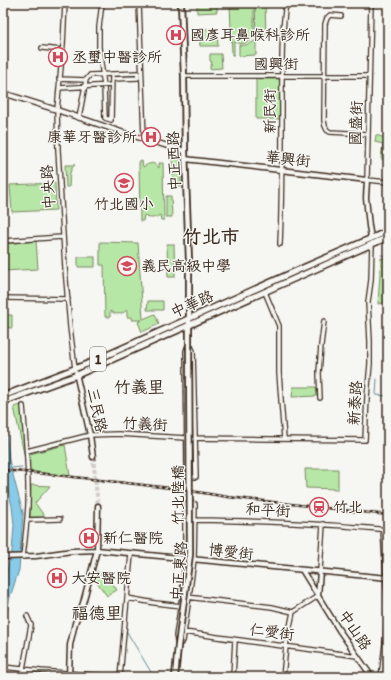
<svg xmlns="http://www.w3.org/2000/svg" width="391" height="680" viewBox="0 0 391 680" font-family="Itim,'LXGW WenKai TC',sans-serif">
	<rect width="100%" height="100%" fill="#f6f6f2"/>
	<filter id="ink" filterUnits="userSpaceOnUse"><feTurbulence type="fractalNoise" baseFrequency=".025" numOctaves="2"/><feDisplacementMap in="SourceGraphic" scale="8" xChannelSelector="R" yChannelSelector="G"/><feConvolveMatrix kernelMatrix="1 2 1 2 8 2 1 2 1" color-interpolation-filters="sRGB"/></filter>
	<g filter="url(#ink)">
		<path fill="#b7e7a6" stroke="#798862" d="M197 3H217V12L197 13Z
			M230 3H254V37C248 44 242 45 234 42V55H232Z
			M255 3H265L266 35H256Z
			M199 29H217L218 46H200Z
			M256 40V55L239 56V45C247 46 250 44 256 40Z
			M210 54H221L222 68 210 69V66L211 65 212 62 210 61Z
			M256 79H280V119H256Z
			M388 123V160L381 159 383 144 375 142 376 135 385 138Z
			M172 158H180L181 187H173Z
			M139 161H142L143 167C150 163 153 161 159 168V163H163L164 220H161L160 215C154 219 149 219 144 215L143 221H140Z
			M65 165H75C68 170 70 179 69 187H66Z
			M55 183 56 210 12 212 10 185Z
			M166 196H171L172 217H166Z
			M36 241 38 269 3 271V244Z
			M100 242 138 243 143 319 155 314 159 324 142 332 138 322 142 320H132V317H127V310C121 315 116 315 110 311V317H105L104 265H100Z
			M167 244H174L175 277H168Z
			M78 257H95V267H78Z
			M381 258 388 259V302L378 304Z
			M148 301H163V310H147Z
			M3 315H12V328L3 327Z
			M293 387H316L317 396 292 397Z
			M21 405 26 463 14 407Z
			M65 445 70 476 29 471 27 456 30 454Z
			M305 469H338V489L306 488Z
			M31 485 50 486 35 503 45 517H30Z
			M97 571 102 575 108 577 117 590 107 596 94 578Z"/>
		<path fill="#87cbe8" stroke="#698b97" d="M3 419 6 431 9 460 23 513 19 570 10 597 7 611 3 619V586L12 551 14 525 12 506 3 472Z"/>
		<g fill="none" stroke-linecap="round" stroke-linejoin="round">
			<path stroke="#698b97" stroke-width="1" d="M381 255 388 256
				M377 379 376 395 388 396
				M10 468 22 467
				M127 632 154 677"/>
			<path stroke="#d1cdc8" stroke-width="4" stroke-dasharray="4 2" stroke-linecap="butt" d="M93 457 98 506"/>
			<defs>
				<path id="minor" d="M65 3 63 45 57 110 58 150 65 268 70 327 75 369
					M102 3 99 27V47L104 86 105 118 111 120 112 74
					M139 3 144 138
					M371 3 367 180 388 182
					M341 16 330 15 327 18 325 24 324 120 325 126 327 130 330 132 367 134
					M42 48 62 50
					M184 76H369
					M59 79 86 80
					M59 88 111 85
					M79 118 86 80 90 75 138 73V78L112 79
					M3 241 62 237
					M280 244C282 197 282 150 282 104 282 70 281 36 286 3
					M265 292 279 326V373L284 439
					M3 298 68 299
					M189 342 193 351 196 477 187 476 186 351Z
					M320 398 319 373 321 345 324 321
					M23 406C26 439 29 472 28 505 27 522 25 540 23 557
					M27 451 90 435 118 434 186 438 365 440 367 397 370 364V341L368 302 371 280 372 243
					M185 503 195 504 194 560 183 641 178 646 176 636 182 596 185 559Z
					M27 520 60 519
					M195 520C259 521 324 523 388 530
					M320 571 323 524
					M187 597 272 607 293 612 318 596
					M127 598 155 603 182 606
					M184 632C242 641 300 648 357 656
					M3 667 41 671 115 677
					M23 677V669L31 625 27 616
					M120 677 131 554
					M233 677 235 640
					M283 677 286 646 293 612
					M381 677 386 636 388 607 383 530"/>
				<path id="tertiary" d="M3 93 57 110 127 134 185 151
					M185 159 367 180 366 198 369 226 371 238
					M76 373 90 435 93 457
					M3 557 36 556 72 551 97 550 388 578
					M302 570 339 630 372 677
					M318 596 320 571
					M69 677 70 645 75 623 83 603 97 550 98 506"/>
				<path id="secondary" d="M181 3 184 76 185 151 189 261V342
					M175 677 178 646"/>
				<path id="primary" d="M3 396 87 364 305 267 388 231
					M3 402 77 375 388 237"/>
			</defs>
			<use href="#minor" stroke="#3b2a1e" stroke-width="6"/>
			<use href="#tertiary" stroke="#3b2a1e" stroke-width="7"/>
			<use href="#secondary" stroke="#3b2a1e" stroke-width="8"/>
			<use href="#primary" stroke="#3b2a1e" stroke-width="8"/>
			<use href="#minor" stroke="#f6f6f2" stroke-width="3.5"/>
			<use href="#tertiary" stroke="#f6f6f2" stroke-width="4"/>
			<use href="#secondary" stroke="#f6f6f2" stroke-width="4.5"/>
			<use href="#primary" stroke="#f6f6f2" stroke-width="5"/>
			<defs>
				<path id="rail" d="M3 470 56 475 179 489 228 497 388 515"/>
			</defs>
			<use href="#rail" stroke="#3b2a1e" stroke-width="2.5"/>
			<use href="#rail" stroke="#f6f6f2" stroke-width="1" stroke-dasharray="3" stroke-linecap="butt"/>
			<defs>
				<path id="secondary-bridge" d="M178 646 190 554 189 342"/>
			</defs>
			<use href="#secondary-bridge" stroke="#3b2a1e" stroke-width="8" stroke-linecap="butt"/>
			<use href="#secondary-bridge" stroke="#f6f6f2" stroke-width="4.5"/>
		</g>
	</g>
	<defs>
		<symbol id="hospital-ring" viewBox="-11 -11 22 22"><circle r="9.5" fill="#f6f6f2" stroke="#d1495b" stroke-width="1.5"/><path d="M-5-5h3v3.5h4V-5h3V5h-3V1.5h-4V5h-3Z" fill="#d1495b"/></symbol>
		<symbol id="school-ring" viewBox="-11 -11 22 22"><circle r="9.5" fill="#f6f6f2" stroke="#d1495b" stroke-width="1.5"/><path d="M0-5L7-2L0 1L-7-2ZM-4 1L0 2.5L4 1V4Q0 6-4 4Z" fill="#d1495b"/></symbol>
		<symbol id="station-ring" viewBox="-11 -11 22 22"><circle r="9.5" fill="#f6f6f2" stroke="#d1495b" stroke-width="1.5"/><path d="M-3-6H3Q5-6 5-4V2Q5 4 3 4L4.5 6H3L1.5 4h-3L-3 6H-4.5L-3 4Q-5 4-5 2V-4Q-5-6-3-6ZM-3.5-4v3h7v-3ZM-3.5 1v1.5H-2V1ZM2 1v1.5H3.5V1Z" fill="#d1495b"/></symbol>
	</defs>
	<g fill-rule="evenodd">
		<use href="#hospital-ring" x="165" y="24" width="22" height="22"/>
		<use href="#hospital-ring" x="47" y="46" width="22" height="22"/>
		<use href="#hospital-ring" x="140" y="126" width="22" height="22"/>
		<use href="#school-ring" x="113" y="172" width="22" height="22"/>
		<use href="#school-ring" x="116" y="255" width="22" height="22"/>
		<use href="#station-ring" x="308" y="496" width="22" height="22"/>
		<use href="#hospital-ring" x="78" y="527" width="22" height="22"/>
		<use href="#hospital-ring" x="46" y="567" width="22" height="22"/>
	</g>
	<g text-anchor="middle" stroke-width="3" stroke-linejoin="round" paint-order="stroke">
		<rect fill="#f6f6f2" stroke="#73675e" stroke-width="1" x="90" y="347" width="16" height="24" rx="3"/>
		<g font-size="14" font-weight="bold" fill="#3b2a1e">
			<text x="98" y="364">1</text>
		</g>
		<g font-size="15" fill="#3b2a1e" stroke="#f6f6f2" text-anchor="start">
			<text x="190" y="40">國彥耳鼻喉科診所</text>
			<text x="72" y="62">丞璽中醫診所</text>
			<text x="137" y="142" text-anchor="end">康華牙醫診所</text>
			<text x="124" y="209" text-anchor="middle">竹北國小</text>
			<text x="141" y="271">義民高級中學</text>
			<text x="333" y="512">竹北</text>
			<text x="103" y="543">新仁醫院</text>
			<text x="71" y="583">大安醫院</text>
		</g>
		<g font-size="15" fill="#3b2a1e" stroke="#f6f6f2">
			<text x="276" y="69">國興街</text>
			<text transform="translate(270 111) rotate(-90)" y="5">新民街</text>
			<text transform="translate(356 123) rotate(-88)" y="5">國盛街</text>
			<text transform="translate(288 159) rotate(6)" y="5">華興街</text>
			<text transform="translate(174 161) rotate(-92)" y="5">中正西路</text>
			<text transform="translate(48 187) rotate(-93)" y="5">中央路</text>
			<text transform="translate(192 304) rotate(-24)" y="5">中華路</text>
			<text transform="translate(355 403) rotate(-86)" y="5">新泰路</text>
			<text transform="translate(97 410) rotate(78)" y="5">三民路</text>
			<text transform="translate(145 424) rotate(3)" y="5">竹義街</text>
			<text transform="translate(178 495) rotate(-90)" y="5">竹北陸橋</text>
			<text transform="translate(268 510) rotate(3)" y="5">和平街</text>
			<text transform="translate(231 552) rotate(6)" y="5">博愛街</text>
			<text transform="translate(179 571) rotate(-85)" y="5">中正東路</text>
			<text transform="translate(355 630) rotate(56)" y="5">中山路</text>
			<text transform="translate(272 632) rotate(7)" y="5">仁愛街</text>
		</g>
		<g font-size="17" fill="#3b2a1e" stroke="#f6f6f2">
			<text x="139" y="393">竹義里</text>
			<text x="97" y="619">福德里</text>
		</g>
		<g font-size="19" font-weight="bold" fill="#3b2a1e" stroke="#f6f6f2">
			<text x="211" y="243">竹北市</text>
		</g>
	</g>
	<rect width="391" height="680" fill="none" stroke="#f6f6f2" stroke-width="16"/>
	<rect x="8" y="8" width="375" height="664" fill="none" stroke="#3b2a1e" stroke-width="1.5" filter="url(#ink)"/>
</svg>
